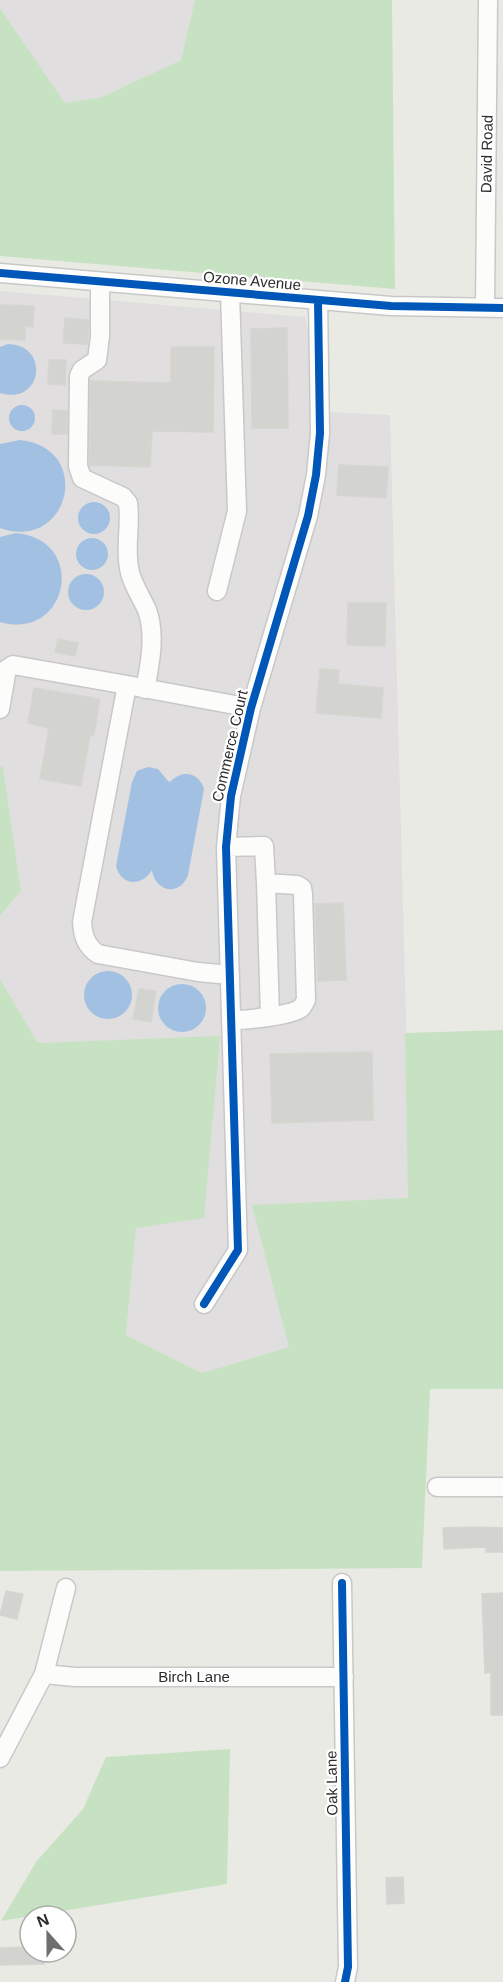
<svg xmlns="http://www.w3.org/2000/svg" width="503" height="1982" viewBox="0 0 503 1982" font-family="Helvetica,sans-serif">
	<rect width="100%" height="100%" fill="#eaeae5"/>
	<path fill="#e0dedf" d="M0 0H195L181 60 102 97 65 103 0 8Z
		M0 291 305 317 328 412 390 415 411 1208 289 1347 202 1373 126 1335 136 1228 220 1037 38 1043 0 979V916L21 890 3 768 0 766Z"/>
	<path fill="#c7e2c2" d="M195 0H392L395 289 0 256V8L65 103 102 97 181 60Z
		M0 766 3 767 21 891 0 916Z
		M0 979 38 1043 220 1036 204 1218 136 1228 126 1335 202 1373 289 1347 252 1205 408 1198 405 1033 503 1030V1389H430L422 1568 0 1571Z
		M230 1749 227 1884 1 1921 36 1862 83 1809 106 1757Z"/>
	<path fill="#a2c1e2" d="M8 344C51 345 42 406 0 393V347Z
		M9 418a13 13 0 1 1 26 0a13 13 0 1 1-26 0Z
		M20 440C95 448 69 553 0 528V444Z
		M78 518a16 16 0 1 1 32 0a16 16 0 1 1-32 0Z
		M16 533C89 540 68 642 0 622V537Z
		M76 554a16 16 0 1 1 32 0a16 16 0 1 1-32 0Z
		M68 592a18 18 0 1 1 36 0a18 18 0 1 1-36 0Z
		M148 767 158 769 168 781 170 782C182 769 199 772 204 789L188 875C180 897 155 892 152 870 142 887 121 886 116 866L132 782 137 771Z
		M84 995a24 24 0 1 1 48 0a24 24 0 1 1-48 0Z
		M158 1008a24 24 0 1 1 48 0a24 24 0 1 1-48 0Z"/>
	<path fill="#d3d3cf" stroke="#d5d5d1" stroke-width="1.5" d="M0 305 34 306 33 327 25 326V340L0 339Z
		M65 318 89 320 87 344 63 343Z
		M287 328 288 428H252L251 329Z
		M171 347H214L213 432 152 431 150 467 90 465V381L171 383Z
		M49 360H66L65 385 48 384Z
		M53 410 67 411V434H52Z
		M339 465 388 467 386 498 337 495Z
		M348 603H386L385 646 347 645Z
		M58 639 78 643 75 656 55 652Z
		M320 669 339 670 338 684 383 688 381 718 316 713Z
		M34 688 100 699 94 735H90L81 786 40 779 49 728 28 723Z
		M343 903 346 980 318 981 315 904Z
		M139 989 156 991 151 1022 133 1019Z
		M372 1052 373 1120 272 1123 270 1054Z
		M473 1527 502 1528 503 1552H486V1547L444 1549 443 1528Z
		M6 1591 23 1594 17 1619 0 1615Z
		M503 1593V1715H491V1672L485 1673 482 1594Z
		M403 1877 404 1903 387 1904 386 1878Z
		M30 1947V1952H44V1964L0 1965V1948Z"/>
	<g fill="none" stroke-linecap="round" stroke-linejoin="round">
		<defs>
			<path id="minor" d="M0 273 391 306 503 308
				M100 282V336L97 360 82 370 79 376 78 466 82 478 123 497 128 503C131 524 125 546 129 568 131 583 141 596 147 610 156 634 150 665 145 689
				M485 307 488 0
				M217 591 237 511 230 293
				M0 709 7 669 13 665 127 685
				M226 847 264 846 266 883 297 885 302 888 303 894 306 1000C305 1002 303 1006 301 1008 290 1016 246 1020 231 1020
				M266 883 270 1016
				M230 975 198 972 98 954C86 946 83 936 82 922L127 685 251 708
				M204 1304 238 1250 226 847 231 796 251 708 308 516 316 475 320 433 318 300
				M437 1487H503
				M342 1583 348 1967 345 1982
				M44 1674 75 1677H344
				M0 1758 44 1674 66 1588"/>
		</defs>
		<use href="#minor" stroke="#c9c8c8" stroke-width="21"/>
		<use href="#minor" stroke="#fcfcfb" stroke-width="18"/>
		<defs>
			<path id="cycleway" d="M0 273 391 306 503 308
				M204 1304 238 1250 226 847 231 796 251 708 308 516 316 475 320 433 318 300
				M342 1583 348 1967 345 1982"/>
		</defs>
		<use href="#cycleway" stroke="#fff" stroke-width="11"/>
		<use href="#cycleway" stroke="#0057b8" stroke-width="8"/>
	</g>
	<g text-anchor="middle" stroke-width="4.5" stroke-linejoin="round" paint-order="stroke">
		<g font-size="15" fill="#2d2d2d" stroke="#fff">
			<text transform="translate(487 154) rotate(-89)" y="5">David Road</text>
			<text transform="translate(252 281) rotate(5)" y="5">Ozone Avenue</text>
			<text transform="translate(230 746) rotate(-77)" y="5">Commerce Court</text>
			<text x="194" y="1682">Birch Lane</text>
			<text transform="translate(332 1783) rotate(-91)" y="5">Oak Lane</text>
		</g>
	</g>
	<g transform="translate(48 1934) rotate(339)"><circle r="28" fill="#ffffff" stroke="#ababab" stroke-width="1.5"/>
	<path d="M0-4.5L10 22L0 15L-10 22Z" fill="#6f6f6d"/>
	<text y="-9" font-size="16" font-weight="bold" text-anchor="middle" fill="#2d2d2d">N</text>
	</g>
</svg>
